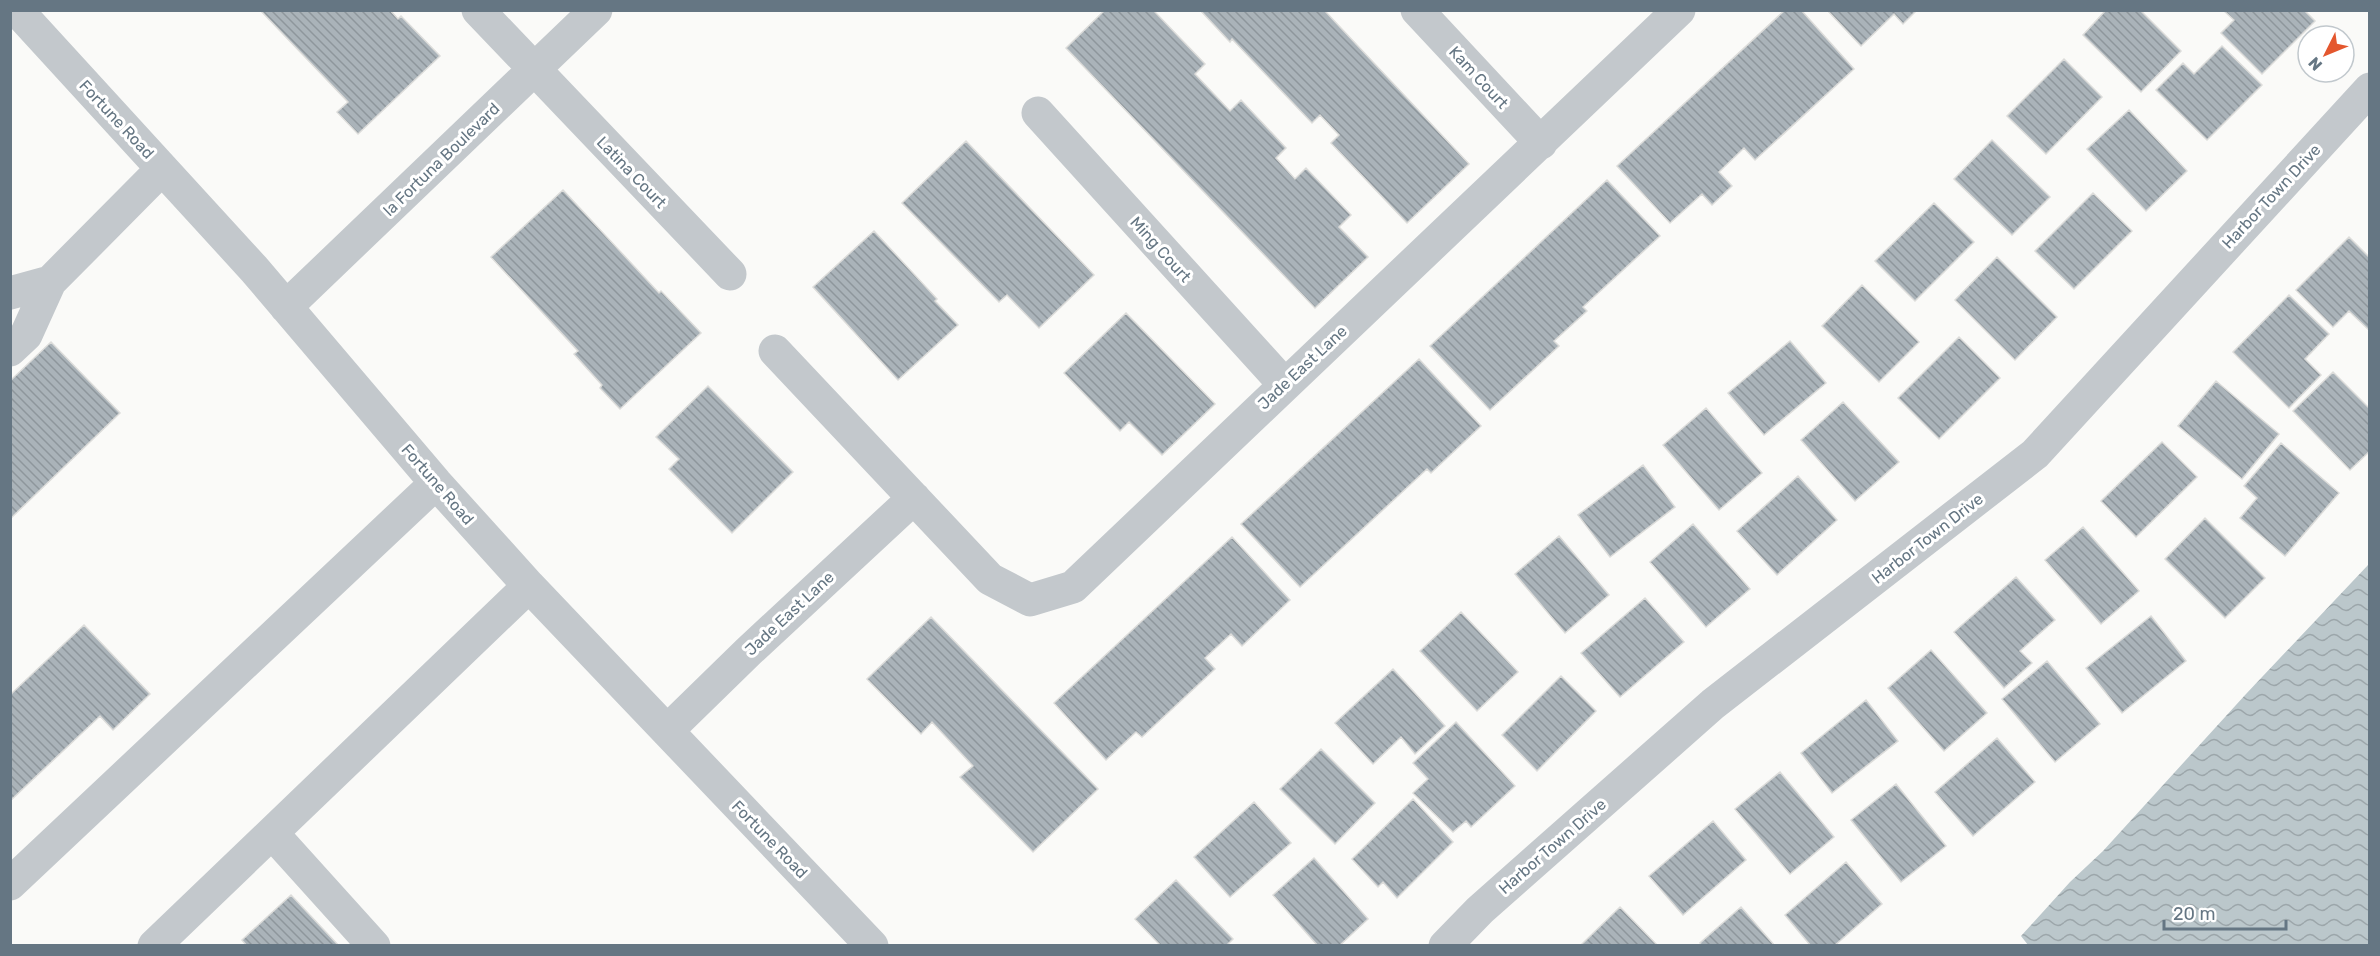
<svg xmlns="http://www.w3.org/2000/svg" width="2380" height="956" viewBox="0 0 2380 956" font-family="Rubik,sans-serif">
	<defs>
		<pattern id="water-waves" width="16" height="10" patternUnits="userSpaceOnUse" patternTransform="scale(1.5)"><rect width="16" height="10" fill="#bbc7cb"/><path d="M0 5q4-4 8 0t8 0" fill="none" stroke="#9ca6aa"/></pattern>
		<pattern id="building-back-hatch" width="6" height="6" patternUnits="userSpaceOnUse" patternTransform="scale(1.5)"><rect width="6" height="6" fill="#aab3b9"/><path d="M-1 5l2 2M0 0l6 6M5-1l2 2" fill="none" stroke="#8e969c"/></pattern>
	</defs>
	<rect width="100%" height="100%" fill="#fafaf8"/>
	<path fill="url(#water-waves)" d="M2369 564V945H2028L2021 936 2070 882 2103 851 2246 694Z"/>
	<path fill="url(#building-back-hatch)" stroke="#dcdcda" stroke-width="1.5" d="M260 10H390L398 19 401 16 440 56 358 134 337 112 348 102Z
		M1105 10H1153L1205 64 1195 74 1230 111 1241 100 1286 148 1276 158 1295 179 1306 168 1351 215 1339 227 1368 257 1315 308 1066 48Z
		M1200 10H1324L1469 164 1407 223 1331 143 1339 135 1320 115 1312 123 1232 39 1230 42Z
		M1785 10H1801L1854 69 1755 160 1744 148 1719 172 1732 186 1712 205 1702 194 1670 223 1617 166Z
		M1827 10H1917L1903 24 1894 14 1861 46Z
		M2106 10H2140L2181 51 2141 92 2083 35Z
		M2223 10H2304L2315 21 2262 74 2221 33 2234 20Z
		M2222 46 2262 85 2207 140 2156 90 2183 63 2194 74Z
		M2064 59 2102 97 2046 154 2007 116Z
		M2129 110 2187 171 2146 211 2087 149Z
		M1992 140 2050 197 2012 235 1954 179Z
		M966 141 1094 275 1039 328 1007 295 999 302 902 203Z
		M1607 180 1660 236 1583 307 1587 311 1554 341 1559 346 1490 410 1430 346Z
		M563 190 659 293 661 291 701 333 620 409 600 388 602 385 574 354 578 351 491 257Z
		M2093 193 2132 231 2074 289 2035 251Z
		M1934 203 1974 242 1915 301 1875 261Z
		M874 231 937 299 935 301 958 325 898 380 813 287Z
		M2349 237 2370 258 2369 330 2349 311 2333 327 2296 290Z
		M1997 257 2057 317 2015 360 1955 300Z
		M1862 285 1919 342 1879 382 1822 326Z
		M2289 295 2329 334 2305 359 2321 375 2289 408 2233 352Z
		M1126 313 1215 404 1162 455 1129 422 1120 431 1064 373Z
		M1959 337 2000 378 1939 439 1898 398Z
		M1790 341 1826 383 1764 435 1728 393Z
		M51 342 120 413 10 519V381Z
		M1419 359 1481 426 1431 473 1427 469 1300 587 1241 524Z
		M2333 372 2370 409V451L2350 470 2293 411Z
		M2216 381 2279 434 2242 479 2178 426Z
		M708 386 793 472 732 533 669 469 679 459 656 437Z
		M1843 402 1899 462 1855 501 1801 440Z
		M1706 408 1762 473 1719 510 1663 445Z
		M2162 442 2197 477 2136 537 2101 501Z
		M2281 443 2339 493 2285 556 2240 518 2257 498 2244 486Z
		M1643 465 1675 507 1610 557 1578 515Z
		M1798 476 1837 520 1777 575 1737 531Z
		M2205 518 2265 578 2225 618 2165 559Z
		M1693 524 1750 589 1706 627 1650 562Z
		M2083 527 2139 591 2101 624 2045 560Z
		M1559 536 1609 595 1565 633 1515 574Z
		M1232 537 1290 600 1242 646 1231 634 1205 658 1215 669 1142 737 1136 732 1106 760 1054 703Z
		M2016 577 2055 620 2020 651 2032 663 2004 688 1954 632Z
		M1645 598 1684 642 1620 697 1581 653Z
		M1461 612 1518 672 1477 711 1420 651Z
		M2151 616 2186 661 2122 713 2086 668Z
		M931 617 1098 789 1033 852 960 777 973 766 932 722 921 734 867 679Z
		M84 625 150 694 113 730 100 716 10 801V695Z
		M1931 650 1987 713 1944 751 1888 688Z
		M2047 661 2100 724 2055 762 2002 699Z
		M1393 669 1445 726 1415 754 1401 737 1373 764 1335 723Z
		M1561 676 1596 711 1537 771 1502 735Z
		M1866 700 1898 741 1832 793 1801 753Z
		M1456 722 1515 786 1471 827 1466 821 1453 832 1413 793 1428 779 1413 763Z
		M1997 738 2035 782 1973 836 1935 792Z
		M1321 749 1375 803 1335 844 1280 789Z
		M1780 772 1834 837 1790 874 1735 809Z
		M1896 784 1946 846 1901 882 1851 820Z
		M1413 799 1453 842 1397 898 1383 882 1378 887 1352 859Z
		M1254 802 1291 843 1230 897 1194 857Z
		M1713 821 1746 860 1683 915 1649 876Z
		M1314 858 1368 919 1339 946H1318L1273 895Z
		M1846 862 1882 904 1834 946H1811L1785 915Z
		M1176 880 1233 939 1226 946H1161L1135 919Z
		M291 895 339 946H247L242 940Z
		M1620 907 1658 946H1582L1581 945Z
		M1741 907 1775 946H1702L1700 943Z"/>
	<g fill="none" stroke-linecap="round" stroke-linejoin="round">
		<path stroke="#c3c8cc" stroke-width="33" d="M17 10 254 269 436 483 529 586 872 946
			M478 10 730 274
			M1417 10 1541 143
			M1038 113 1284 384
			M10 293 50 282 162 169
			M286 307 596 10
			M10 350 26 335 50 282
			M775 351 990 579 1030 600 1073 587 1679 10
			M667 731 749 651 914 498
			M272 833 374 946
			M10 884 436 483
			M154 946 529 586
			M1445 946 1480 910 1713 704 2035 454 2370 89"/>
	</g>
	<g text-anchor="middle" stroke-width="6" stroke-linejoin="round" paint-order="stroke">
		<g font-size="16" fill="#657683" stroke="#fff">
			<text transform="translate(1479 77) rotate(47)" y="6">Kam Court</text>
			<text transform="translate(117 119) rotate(47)" y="6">Fortune Road</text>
			<text transform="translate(441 159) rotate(-44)" y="6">la Fortuna Boulevard</text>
			<text transform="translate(632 172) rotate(46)" y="6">Latina Court</text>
			<text transform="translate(2271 196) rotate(-47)" y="6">Harbor Town Drive</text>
			<text transform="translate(1161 249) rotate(48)" y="6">Ming Court</text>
			<text transform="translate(1302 367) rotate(-43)" y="6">Jade East Lane</text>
			<text transform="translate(438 484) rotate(49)" y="6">Fortune Road</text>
			<text transform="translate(1927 538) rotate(-38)" y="6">Harbor Town Drive</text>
			<text transform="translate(789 613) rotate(-43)" y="6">Jade East Lane</text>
			<text transform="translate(770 839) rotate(46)" y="6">Fortune Road</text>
			<text transform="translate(1552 846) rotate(-41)" y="6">Harbor Town Drive</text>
		</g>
	</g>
	<rect width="2380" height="956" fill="none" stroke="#657683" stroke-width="24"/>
	<g transform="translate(2326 54) rotate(227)"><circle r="28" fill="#ffffff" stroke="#c1c8cd" stroke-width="1.5"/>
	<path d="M0-4.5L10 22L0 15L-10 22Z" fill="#e4572e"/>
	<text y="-9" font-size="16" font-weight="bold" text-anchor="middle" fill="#657683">N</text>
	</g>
	<path d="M2164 920v9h122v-9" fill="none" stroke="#657683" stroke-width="3"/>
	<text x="2173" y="920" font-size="18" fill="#657683" stroke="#ffffff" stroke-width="4.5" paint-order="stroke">20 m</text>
</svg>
